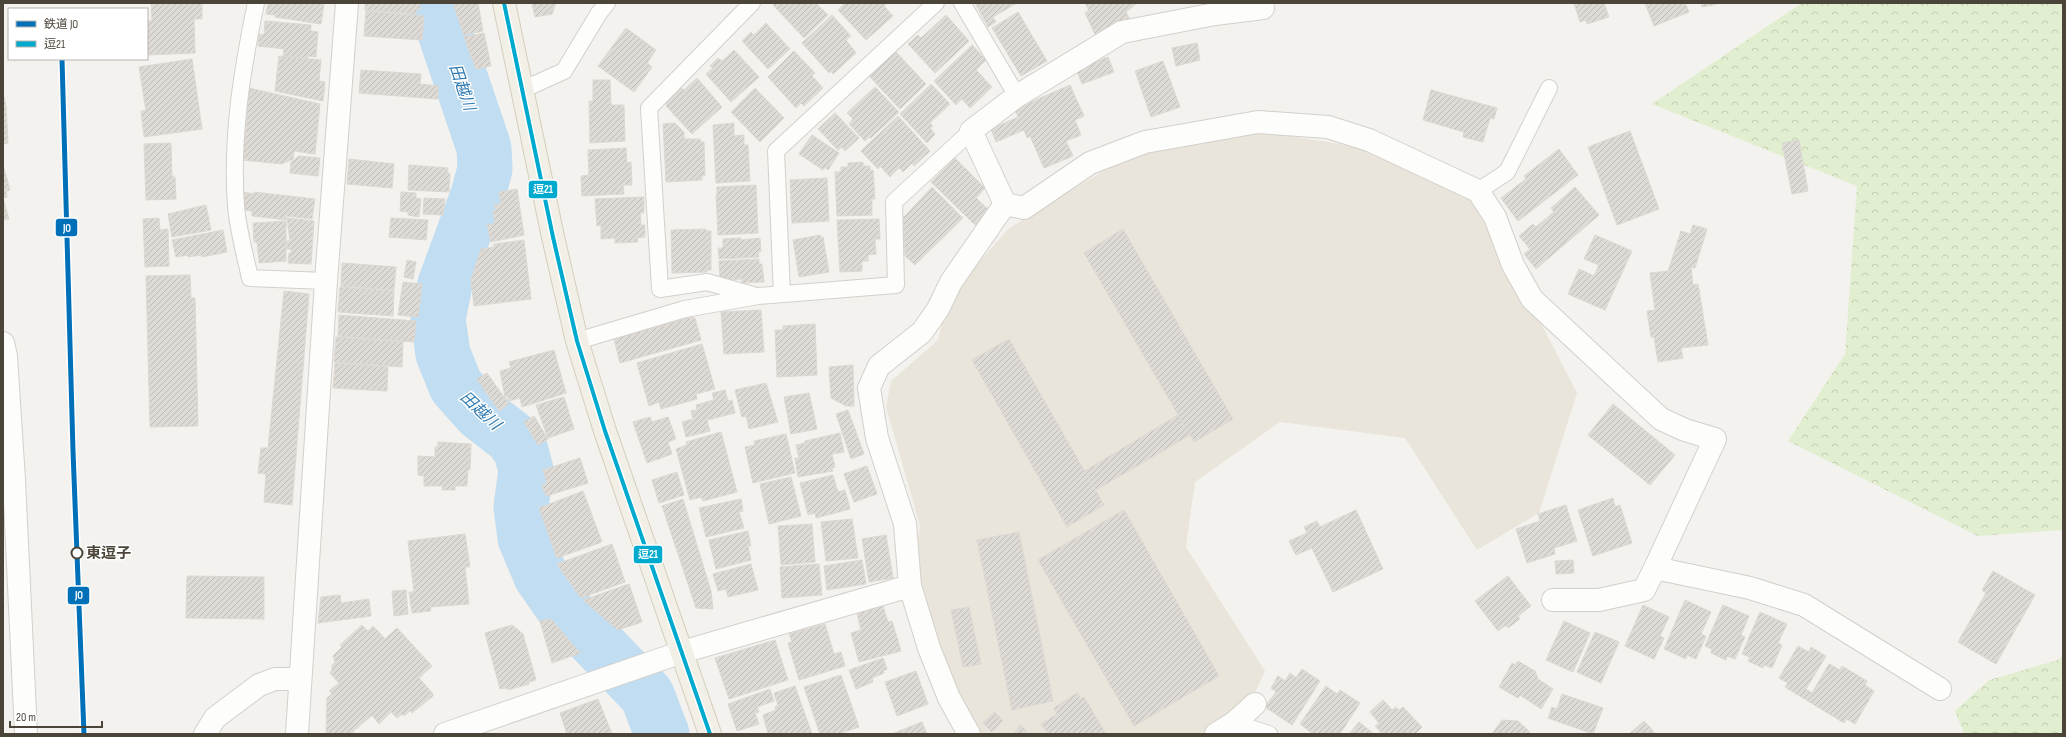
<svg xmlns="http://www.w3.org/2000/svg" width="2066" height="737" viewBox="0 0 2066 737" font-family="'Sofia Sans Condensed','Noto Sans JP',sans-serif">
	<defs>
		<pattern id="forest-crowns" width="20" height="18" patternUnits="userSpaceOnUse"><rect width="20" height="18" fill="#e1eecf"/><path d="M2 6a3 3 0 1 1 6 0M12 15a3 3 0 1 1 6 0" fill="none" stroke="#c3cdb2"/></pattern>
		<pattern id="building-hatch" width="6" height="6" patternUnits="userSpaceOnUse"><rect width="6" height="6" fill="#dedbd6"/><path d="M-1 1l2-2M0 6l6-6M5 7l2-2" fill="none" stroke="#c0bdb8"/></pattern>
	</defs>
	<rect width="100%" height="100%" fill="#f4f2ee"/>
	<path fill="#eae5da" d="M1251 130 1367 148 1462 190 1482 209 1577 393 1539 513 1477 550 1405 438 1280 422 1195 482 1186 547 1265 671 1252 699 1203 734H980L938 651 920 587 916 550 920 526 886 407 891 381 938 340 948 298 1008 229 1144 146Z"/>
	<path fill="url(#forest-crowns)" d="M1802 3H2063V530L1978 536 1788 441 1845 354 1857 186 1652 104Z
		M2063 655V734H1964L1955 711 1989 680 2058 660Z"/>
	<g fill="none" stroke-linecap="round" stroke-linejoin="round">
		<path stroke="#c0ddf1" stroke-width="55" d="M435 3 484 148 485 169 478 195 445 284 438 319 443 354 456 386 480 413 511 437 521 451 526 470 521 507 525 538 541 576 564 609 647 695 662 734"/>
	</g>
	<path fill="url(#building-hatch)" stroke="#dcd9d4" d="M151 3H202V19H194L195 53 147 55V21H152Z
		M268 3 324 4 321 24 275 17V15L266 14Z
		M365 3H420V10L417 9 416 14 365 10Z
		M453 3H478L483 31 464 35Z
		M532 3H556L552 14 535 17Z
		M775 3H816L828 15 804 38 773 5Z
		M845 3H887L884 6 893 16 866 40 838 10Z
		M975 3H1017L993 17 996 22 988 27Z
		M1085 3H1137L1126 12 1130 20 1096 36 1085 13 1089 10Z
		M1574 3H1604L1609 17 1587 24 1586 20 1580 22Z
		M1645 3H1685L1689 12 1654 26Z
		M1701 3H1722L1702 7Z
		M366 11 424 16 422 40 364 36Z
		M1018 12 1047 61 1021 76 992 28Z
		M832 15 851 36 846 40 856 53 833 74 831 71 829 73 802 43Z
		M946 15 969 41 935 73 908 44 918 35 921 38Z
		M265 21 311 25V31L318 32 316 57 308 56V58L283 56 284 49 258 46 259 34 264 35Z
		M766 23 790 49 768 69 742 41 751 32 754 35Z
		M626 28 656 50 647 63 652 67 634 92 598 66Z
		M484 33 491 66 476 69 464 37Z
		M1197 43 1200 60 1176 66 1172 48Z
		M972 45 986 60 976 70 992 87 970 108 962 99 956 105 934 81Z
		M734 50 759 77 731 102 706 74 713 68 710 66 718 58 722 61Z
		M794 51 815 73 812 76 823 88 804 106 801 103 796 108 768 77Z
		M895 51 926 84 900 109 869 76Z
		M279 56 321 60 319 81 325 82 323 101 275 91Z
		M1108 57 1114 72 1082 84 1076 69Z
		M192 59 202 129 144 137 141 111H146L139 67Z
		M1163 61 1180 107 1151 117 1135 71Z
		M361 70 421 74 420 84 438 86V99L359 93Z
		M697 78 722 107 692 134 666 106 667 105 664 102 680 87 684 90Z
		M593 80H610L611 105H624L625 141 590 143 589 101H593Z
		M931 84 950 104 930 123 933 126 930 128 935 134 927 143 900 114Z
		M1070 85 1084 116 1075 120 1081 135 1066 141 1073 156 1044 168 1030 136 1027 138 1024 130 996 142 991 129 1018 117 1015 109Z
		M875 87 899 112 871 138 869 137 865 141 849 124 853 119 847 113Z
		M249 88 320 104 315 154 294 151 293 159 282 164 242 160 244 149H239L240 139H245Z
		M755 88 784 118 760 142 731 112Z
		M1431 90 1497 108 1494 119 1490 118 1483 142 1463 137 1464 132 1423 120Z
		M3 93 6 105 8 143 3 144Z
		M835 113 859 138 845 151 842 147 838 150 818 129Z
		M898 116 930 151 914 166 912 163 903 172 899 168 890 177 880 166 878 169 861 151Z
		M675 123 684 132V139H700L701 142H704L705 176H702V180L666 182 663 124Z
		M734 123V136L744 135V145H748L750 181 716 183 713 125Z
		M1630 131 1659 209 1617 225 1588 147Z
		M812 135 839 153 828 170 825 167 823 170 799 154Z
		M1799 140 1808 191 1792 194 1782 143Z
		M171 143 172 177H175L176 199 146 200 144 144Z
		M626 148 627 163 631 162 632 185H623L624 194 582 196 581 176 589 175 588 150Z
		M1559 149 1578 175 1518 221 1501 198 1526 179 1524 176Z
		M299 156 320 158 318 176 290 173 291 162Z
		M955 158 985 188 976 198 989 210 975 225 931 182Z
		M349 159 394 164 392 188 347 184Z
		M863 162V166H870V170H873L875 199H872V215L837 216 835 172H841V167H848V163Z
		M409 165 448 168 447 173H450L449 192 408 190Z
		M4 168 10 190 6 191 7 197 3 198 9 219 3 220V169Z
		M827 178 829 221 792 223 790 180Z
		M756 185 758 233 718 235 716 195H717V187Z
		M932 187 963 218 915 265 905 256 903 218Z
		M1575 187 1599 215 1536 269 1524 254 1530 249 1519 236 1533 224 1536 227 1554 212 1551 208Z
		M517 189 524 235 491 242 487 225 495 223 493 211 496 210 494 205 501 204 499 192Z
		M242 192 254 194V192L315 199 312 219 286 216V220L252 216V211L245 210Z
		M401 192 416 193V198L421 199 419 217 408 215V212L400 211Z
		M644 197V213H640L641 225H645V237L637 238 638 242 615 243V238L601 239V225L597 226 595 199Z
		M424 198 445 199 443 215 423 214Z
		M206 205 211 230 172 237 168 214Z
		M159 218 160 230 168 229 169 266 145 267 143 219Z
		M287 218 314 221 311 264 288 263 289 253H291L292 250 287 249V241H290Z
		M391 218 428 220 426 240 389 237Z
		M879 219 880 239H875L876 254 868 255V261H862V271L840 272 837 220Z
		M286 221V261L259 263 257 242H254L253 223Z
		M1693 225 1707 229 1695 268 1691 267 1693 285 1698 284 1708 345 1681 348 1683 358 1658 362 1654 337H1651L1647 311 1655 310 1650 273 1668 271 1681 231 1690 234Z
		M706 229V231H711V270H706L707 272 672 273 671 230Z
		M1123 229 1233 419 1194 442 1084 253Z
		M223 230 227 252 202 257 201 255 188 257V255L176 257 172 240Z
		M820 235 821 238 823 237 829 272 799 277 793 240Z
		M1595 235 1632 251 1605 310 1568 294 1579 269 1594 276 1599 265 1584 259Z
		M741 238V240L760 238 761 252H758L759 257 719 259 718 248H723V239Z
		M524 240 531 299 474 306 471 280 481 249 494 247V244Z
		M759 259V264H762L764 282 742 283V279L720 280 719 261Z
		M407 260 416 262 413 279 404 277Z
		M342 263 396 267 394 290 341 286Z
		M190 275 191 298H195L198 426 150 427 146 276Z
		M403 282 422 284 418 317 398 315Z
		M340 287 394 291 393 316 338 312Z
		M284 291 309 294 292 505 264 502 266 474 258 473 261 448H268Z
		M761 310 764 352 724 354 721 312Z
		M339 315 416 321 414 342 338 336Z
		M692 317 695 318 701 340 620 363 614 339Z
		M815 324 817 375 777 377 775 330H783V326Z
		M336 337 403 342 402 367 334 362Z
		M1009 339 1104 505 1067 527 972 360Z
		M702 344 715 389 696 394 697 399 661 409 659 402 649 406 637 363Z
		M554 350 566 393 522 407 520 398 509 401 508 397H505L500 371 511 368 509 362Z
		M335 363 388 367 387 391 333 388Z
		M853 365 854 406H846L831 398 829 367Z
		M487 373 509 404 499 411 477 379Z
		M766 383 778 422 749 429 746 416 742 417 735 390Z
		M725 390 728 401 732 400 735 413 707 420 710 431 686 437 682 422 693 419 691 411 697 410 696 405 714 400 712 393Z
		M809 393 817 429 791 434 784 397Z
		M564 397 574 429 548 438 536 405Z
		M1613 404 1675 455 1650 485 1588 435Z
		M848 410 864 454 851 459 836 414Z
		M1178 415 1190 435 1096 490 1085 471Z
		M534 416 548 439 538 445 524 422Z
		M650 417 652 422 668 417 676 439 668 442 672 454 647 463 633 422Z
		M721 432 737 492 703 501 701 497 690 500 676 449 687 445 686 442Z
		M840 433 844 452 832 454 835 467 832 468 833 471 798 477 795 458H799L796 445 805 443V441Z
		M786 434 795 473 753 483 745 447 755 445 754 441Z
		M438 442 471 444 470 470 468 469 467 486H455V490H442L443 486H424V476L418 475V456L435 457V447H438Z
		M580 458 588 483 546 496 542 485 547 483 543 470Z
		M867 466 877 494 854 502 844 474Z
		M677 472 684 495 659 503 652 480Z
		M833 475 838 492 845 490 850 509 816 518 815 513 808 515 800 483Z
		M791 477 801 516 769 524 760 484Z
		M583 491 602 542 557 558 539 508Z
		M1613 498 1615 507 1620 505 1632 543 1593 556 1578 510Z
		M683 499 711 591 713 609 696 608 662 506Z
		M741 499 743 511 739 512 744 528 706 537 699 508Z
		M1566 505 1577 541 1554 548 1555 554 1527 563 1516 529 1540 521 1538 514Z
		M1124 510 1219 676 1134 726 1038 560Z
		M1356 510 1383 569 1333 592 1312 548 1296 555 1289 541 1307 533 1304 527 1317 521 1320 527Z
		M852 519 858 558 826 561 821 522Z
		M812 524 815 562 781 565 778 526Z
		M748 531 751 546H748L751 560 716 569 709 540Z
		M1019 532 1053 701 1012 710 977 540Z
		M465 534 470 567H465L469 604 430 607 431 611 412 613 409 592H414L408 541Z
		M886 535 893 578 869 582 862 539Z
		M612 544 625 582 581 598 557 564Z
		M862 560 866 584 827 590 824 566Z
		M1573 560 1574 573 1556 574 1555 561Z
		M751 564 758 590 728 597 726 589 718 591 713 574Z
		M819 564 822 595 782 598 780 567Z
		M1993 571 2035 595 1996 664 1958 642 1986 593 1982 590Z
		M187 576 264 577V619L186 618Z
		M1508 576 1531 606 1518 616 1520 619 1508 628 1506 625 1498 631 1475 601Z
		M629 584 642 622 618 630 583 600Z
		M406 590 408 614 394 616 392 591Z
		M340 595 341 603 369 599 371 616 318 623 321 597Z
		M1685 600 1711 612 1701 634 1706 636 1696 659 1687 655 1686 659 1664 649Z
		M1643 605 1669 617 1660 636 1664 638 1654 659 1625 646Z
		M1723 605 1749 616 1741 635 1745 637 1735 659 1727 656 1726 660 1711 653 1712 649 1705 646Z
		M883 606 888 622 892 621 901 651 859 662 851 633 861 630 857 613Z
		M969 607 981 664 963 667 951 610Z
		M1760 612 1787 624 1778 643 1782 645 1772 668 1764 665 1763 668 1748 661 1750 657 1742 654Z
		M551 619 580 653 552 663 540 621Z
		M1564 621 1590 633 1573 672 1546 660Z
		M825 624 834 654 841 652 845 666 799 680 788 643 792 642 789 634Z
		M362 625 368 631 373 626 385 639 397 628 432 666 419 678 433 694V696L412 713 410 711 404 716 402 714 397 718 391 712 379 724 372 715 356 729H354V732L345 734 326 733 327 698 332 694 329 691 339 683 330 673 332 670V665L335 662 333 656 342 647 340 645Z
		M512 625 523 634 536 680 529 682V684L508 690 507 688 500 689 485 633Z
		M1595 632 1619 642 1601 683 1577 672Z
		M775 640 788 680 729 699 715 658Z
		M1798 646 1809 652 1811 647 1826 656 1806 689 1812 693 1829 664 1840 670 1842 666 1867 681 1865 685 1874 691 1855 724 1847 719 1844 723 1785 687 1788 683 1779 678Z
		M883 658 887 669 883 671 884 673 872 678 873 682 856 689 849 670Z
		M1518 661 1535 671 1538 679 1553 689 1541 709 1520 695 1518 698 1499 687 1512 663 1515 665Z
		M1302 669 1320 681 1292 725 1265 707 1276 692 1271 688 1278 676 1285 681 1290 673 1296 678Z
		M916 671 928 704 897 716 885 682Z
		M841 675 859 727 838 734H820L804 687Z
		M795 686 812 734H768L763 715 776 710 775 707 778 705 774 693Z
		M1326 686 1337 694 1340 690 1360 703 1340 734H1313L1300 724Z
		M770 689 774 701 757 707 759 712 755 713 759 724 737 731 728 704Z
		M1077 693 1081 699 1084 697 1106 734H1048L1041 724 1057 714 1054 708Z
		M1562 694 1603 708 1593 734 1548 718 1552 707 1557 709Z
		M598 699 612 734H567L560 713Z
		M1383 700 1392 710 1396 707 1399 710 1403 707 1422 727 1415 734H1382L1375 726 1379 723 1370 712Z
		M994 712 1003 720 992 732 983 723Z
		M1502 720 1518 721 1530 732 1528 734H1492Z
		M1644 721 1656 734H1629Z
		M922 722 927 734H895L894 733Z
		M1359 722 1374 734H1349Z
		M1020 725 1027 731 1024 734H1014Z"/>
	<g fill="none" stroke-linecap="round" stroke-linejoin="round">
		<defs>
			<path id="service" d="M256 3C242 70 231 137 236 206 238 230 245 255 250 278L326 281
				M752 3 649 108 660 289 707 282 753 295
				M962 3 1017 96
				M522 90 564 71 599 13 607 3
				M1478 191 1507 172 1549 88
				M782 294 776 151 936 3
				M577 341 685 309 758 296 896 285 894 202 971 131
				M1234 723 1269 734"/>
			<path id="minor" d="M1005 204 1024 208 1090 163 1145 142 1258 122 1328 127 1369 140 1478 191 1495 217 1513 265 1532 299 1661 419 1685 430 1715 439 1655 568
				M3 343 6 356 14 480 26 734
				M1553 600H1599L1644 590 1655 568 1750 588 1804 605 1940 689
				M682 652 910 586
				M205 734 215 718 259 685 275 679H300
				M297 734 326 281 347 3
				M969 734 949 698 929 648 910 586 905 524 877 438 869 388 879 366 922 332 938 309 951 282 1005 204 971 131 1017 96 1122 32 1215 14 1263 8 1261 3
				M1216 734 1234 723 1255 704"/>
			<path id="tertiary" d="M445 734 682 652"/>
			<path id="primary" d="M504 3 553 237 577 341 605 431 710 734"/>
		</defs>
		<use href="#service" stroke="#d2d0cb" stroke-width="18"/>
		<use href="#minor" stroke="#d2d0cb" stroke-width="24"/>
		<use href="#tertiary" stroke="#d2d0cb" stroke-width="24"/>
		<use href="#primary" stroke="#d6cebb" stroke-width="24"/>
		<use href="#service" stroke="#fdfdfc" stroke-width="16"/>
		<use href="#minor" stroke="#fdfdfc" stroke-width="22"/>
		<use href="#tertiary" stroke="#fdfdfc" stroke-width="22"/>
		<use href="#primary" stroke="#f2efe6" stroke-width="22"/>
		<defs>
			<path id="bus-1" d="M504 3 553 237 577 341 605 431 710 734"/>
		</defs>
		<use href="#bus-1" stroke="#fff" stroke-width="7"/>
		<use href="#bus-1" stroke="#00a9ce" stroke-width="4"/>
		<defs>
			<path id="rail-1" d="M62 59 73 451 84 734"/>
		</defs>
		<use href="#rail-1" stroke="#fff" stroke-width="8"/>
		<use href="#rail-1" stroke="#0070b9" stroke-width="5"/>
	</g>
	<circle fill="#fff" stroke="#4b4439" stroke-width="2" cx="77" cy="553" r="5.5"/>
	<g text-anchor="middle" stroke-width="3" stroke-linejoin="round" paint-order="stroke">
		<g font-size="15" font-weight="bold" fill="#4b4439" stroke="#fff" text-anchor="start">
			<text x="86" y="558">東逗子</text>
		</g>
		<g font-size="16" font-style="italic" fill="#2e7ab2" stroke="#fff">
			<text transform="translate(463 87) rotate(71)" y="6">田越川</text>
			<text transform="translate(481 410) rotate(43)" y="6">田越川</text>
		</g>
	</g>
	<g stroke="#fff" stroke-width="1.5">
		<rect x="528" y="180" width="30" height="19" rx="4" fill="#00a9ce"/>
		<rect x="55" y="218" width="23" height="19" rx="4" fill="#0070b9"/>
		<rect x="633" y="545" width="30" height="19" rx="4" fill="#00a9ce"/>
		<rect x="67" y="586" width="23" height="19" rx="4" fill="#0070b9"/>
	</g>
	<g font-size="11" text-anchor="middle" font-weight="bold" fill="#fff">
		<text x="543" y="193">逗21</text>
		<text x="67" y="232">JO</text>
		<text x="648" y="558">逗21</text>
		<text x="79" y="599">JO</text>
	</g>
	<rect width="2066" height="737" fill="none" stroke="#4b4439" stroke-width="8"/>
	<rect x="8" y="8" width="140" height="52" fill="#ffffff" stroke="#b7b4b0"/>
	<rect x="16" y="21" width="20" height="6" fill="#0070b9" stroke="#b7b4b0"/>
	<text x="44" y="28" font-size="12" fill="#4b4439">鉄道 JO</text>
	<rect x="16" y="41" width="20" height="6" fill="#00a9ce" stroke="#b7b4b0"/>
	<text x="44" y="48" font-size="12" fill="#4b4439">逗21</text>
	<path d="M10 721v6h92v-6" fill="none" stroke="#4b4439" stroke-width="2"/>
	<text x="16" y="721" font-size="12" fill="#4b4439" stroke="#ffffff" stroke-width="3" paint-order="stroke">20 m</text>
</svg>
